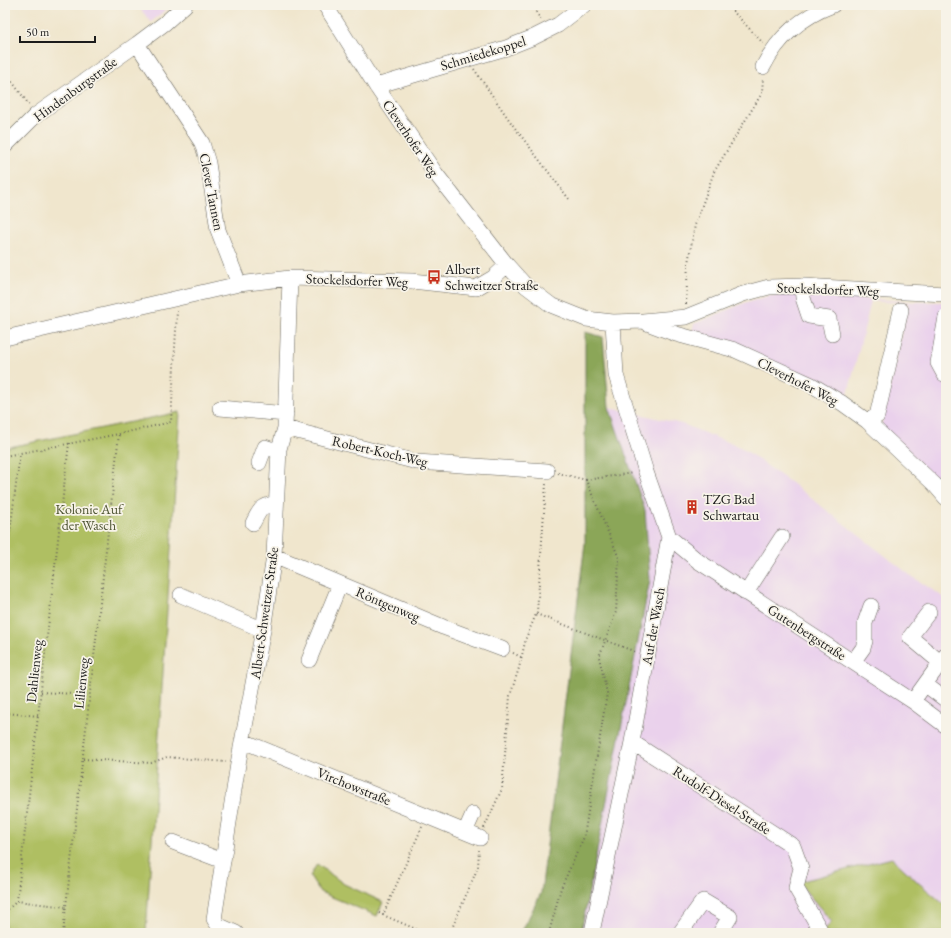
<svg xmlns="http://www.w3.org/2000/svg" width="951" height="938" viewBox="0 0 951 938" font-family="'EB Garamond',serif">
	<rect width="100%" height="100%" fill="#f7f3e8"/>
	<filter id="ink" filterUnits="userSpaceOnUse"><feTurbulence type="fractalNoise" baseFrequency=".025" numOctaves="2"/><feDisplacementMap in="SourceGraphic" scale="8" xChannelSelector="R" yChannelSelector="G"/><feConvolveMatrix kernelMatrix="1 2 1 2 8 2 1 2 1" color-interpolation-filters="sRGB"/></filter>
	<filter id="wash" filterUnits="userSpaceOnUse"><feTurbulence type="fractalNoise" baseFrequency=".012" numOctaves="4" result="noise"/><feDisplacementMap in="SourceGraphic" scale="16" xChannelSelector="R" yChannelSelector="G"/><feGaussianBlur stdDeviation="0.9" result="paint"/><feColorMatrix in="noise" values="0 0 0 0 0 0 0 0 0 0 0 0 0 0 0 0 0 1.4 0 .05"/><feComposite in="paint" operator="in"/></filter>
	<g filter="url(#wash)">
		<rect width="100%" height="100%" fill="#f0e6cd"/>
		<path fill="#ead1ec" d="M137 5H171L151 22Z
			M791 294 916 302H946V479L941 484 881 427 908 303 871 301 846 402 692 332 694 324 747 302 769 296Z
			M609 407 682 424 742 448 794 485 910 575 946 599V906L920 884 798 883 832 922 821 933H581L650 580 645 510Z"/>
		<path fill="#afbf62" stroke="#666e3f" d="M180 412 146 933H5V448Z
			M892 858 920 884 946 906V933H821L832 922 798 882Z
			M317 864 344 884 383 902 377 916 320 892 310 876Z"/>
		<path fill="#8ba658" stroke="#54613a" d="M585 332 603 337 609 407 645 510 650 580 581 933H521L541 893 585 543Z"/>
	</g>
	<g filter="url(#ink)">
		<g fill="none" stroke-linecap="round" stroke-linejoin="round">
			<defs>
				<path id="minor" d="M325 5 376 86 436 174 507 265 526 286 551 305 586 319 613 322 643 321 686 317 743 294 769 287 804 286 905 292 946 294
					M137 44 202 143 208 163 218 230 239 284
					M763 67C778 37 801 17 833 5
					M376 86 506 48 534 37 558 25 584 5
					M5 146 36 115 137 44 165 23 185 5
					M802 286 803 298 809 316 829 319 832 334
					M647 323 676 334 735 350 810 384 842 403 867 421 934 484 946 498
					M5 338 239 284 290 278 412 281 476 288 493 278 507 265
					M944 374 938 363 946 317
					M220 408 286 414
					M867 421 877 416 901 310
					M285 428 417 462 547 471
					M259 463 265 447 271 449H279
					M253 523C260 509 261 506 276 503
					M669 537 698 561 914 702 946 726
					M274 556 443 627 502 649
					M746 593 782 537
					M181 595 263 630
					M929 612 910 637 941 663
					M309 660 340 584
					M853 662 863 648 865 641V623L871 606
					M926 685 946 700
					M913 701 946 655
					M243 741 480 838
					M632 742 793 846 801 868 796 888 822 933
					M465 832 473 814
					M173 842 223 861
					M236 933 218 925 214 919 238 764 263 630 274 556 279 449 285 428 290 278
					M593 933 592 932 632 742 669 537 646 472 616 375 613 322
					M680 933 703 901 730 917 720 933"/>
			</defs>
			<use href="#minor" stroke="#66635a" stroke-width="16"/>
			<path stroke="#66635a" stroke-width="2" stroke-dasharray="1 3" stroke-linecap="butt" d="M532 5 541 20
				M727 5 763 43
				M474 69 512 124 569 199
				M5 72 30 106
				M686 304 688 263 695 225 714 172 762 93 763 78
				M5 456 119 434 171 422 177 311
				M558 473 586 480
				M5 572 20 453
				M536 614 636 652
				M513 653 521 657
				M41 692 89 695
				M5 713 39 716
				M83 759 151 763 167 757 226 762
				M422 827 383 915 425 933
				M484 828 502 789 510 696 519 668 526 638 537 612 546 484
				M17 901 69 443
				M5 912 17 901 66 907
				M379 913 383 915
				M550 931 581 932
				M63 933 119 434
				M450 933 478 867 479 850
				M549 933 561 888 584 837 607 693 599 657 616 612 619 558 586 480 633 473"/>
			<use href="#minor" stroke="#fff" stroke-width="15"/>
		</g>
	</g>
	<defs>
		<symbol id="bus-bare" viewBox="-9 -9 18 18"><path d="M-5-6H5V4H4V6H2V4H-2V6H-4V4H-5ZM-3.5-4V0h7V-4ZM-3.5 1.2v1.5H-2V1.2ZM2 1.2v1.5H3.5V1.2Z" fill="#c8321e" stroke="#f7f3e8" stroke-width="2.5" paint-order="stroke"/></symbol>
		<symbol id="building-bare" viewBox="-9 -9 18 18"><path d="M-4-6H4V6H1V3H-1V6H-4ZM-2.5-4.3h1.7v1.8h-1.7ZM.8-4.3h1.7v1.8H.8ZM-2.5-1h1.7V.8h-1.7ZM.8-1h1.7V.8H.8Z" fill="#c8321e" stroke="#f7f3e8" stroke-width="2.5" paint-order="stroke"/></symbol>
	</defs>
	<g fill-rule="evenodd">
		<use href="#bus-bare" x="424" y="267" width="20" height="20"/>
		<use href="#building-bare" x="682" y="497" width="20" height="20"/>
	</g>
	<g text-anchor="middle" stroke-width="3.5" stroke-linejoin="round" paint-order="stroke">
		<g font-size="14" fill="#1c1c1c" stroke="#f7f3e8">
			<text transform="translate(483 53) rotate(-17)" y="5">Schmiedekoppel</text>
			<text transform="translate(75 89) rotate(-36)" y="5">Hindenburgstraße</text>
			<text transform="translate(411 138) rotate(56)" y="5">Cleverhofer Weg</text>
			<text transform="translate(212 192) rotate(79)" y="5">Clever Tannen</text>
			<text transform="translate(357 280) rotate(2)" y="5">Stockelsdorfer Weg</text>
			<text transform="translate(828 289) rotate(2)" y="5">Stockelsdorfer Weg</text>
			<text transform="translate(798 381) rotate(27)" y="5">Cleverhofer Weg</text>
			<text transform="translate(380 451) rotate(13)" y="5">Robert-Koch-Weg</text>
			<text transform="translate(388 604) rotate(23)" y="5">Röntgenweg</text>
			<text transform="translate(264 613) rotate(-82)" y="5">Albert-Schweitzer-Straße</text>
			<text transform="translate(653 626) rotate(-80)" y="5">Auf der Wasch</text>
			<text transform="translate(807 632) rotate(33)" y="5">Gutenbergstraße</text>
			<text transform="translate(34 671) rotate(-84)" y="5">Dahlienweg</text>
			<text transform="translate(81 683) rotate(-84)" y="5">Lilienweg</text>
			<text transform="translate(354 786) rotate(22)" y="5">Virchowstraße</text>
			<text transform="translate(722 800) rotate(33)" y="5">Rudolf-Diesel-Straße</text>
		</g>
		<g font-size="14" fill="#1c1c1c" stroke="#f7f3e8" text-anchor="start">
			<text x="445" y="274">Albert<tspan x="445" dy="16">Schweitzer Straße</tspan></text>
			<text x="703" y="504">TZG Bad<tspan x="703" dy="16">Schwartau</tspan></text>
		</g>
		<g font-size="14" fill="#4f5534" stroke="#f7f3e8">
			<text x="89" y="514">Kolonie Auf<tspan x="89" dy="16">der Wasch</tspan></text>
		</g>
	</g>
	<rect width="951" height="938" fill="none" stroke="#f7f3e8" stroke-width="20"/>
	<path d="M20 36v6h75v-6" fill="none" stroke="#1c1c1c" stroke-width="2"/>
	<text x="26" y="36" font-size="12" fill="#1c1c1c" stroke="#f7f3e8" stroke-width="3" paint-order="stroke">50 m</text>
</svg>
